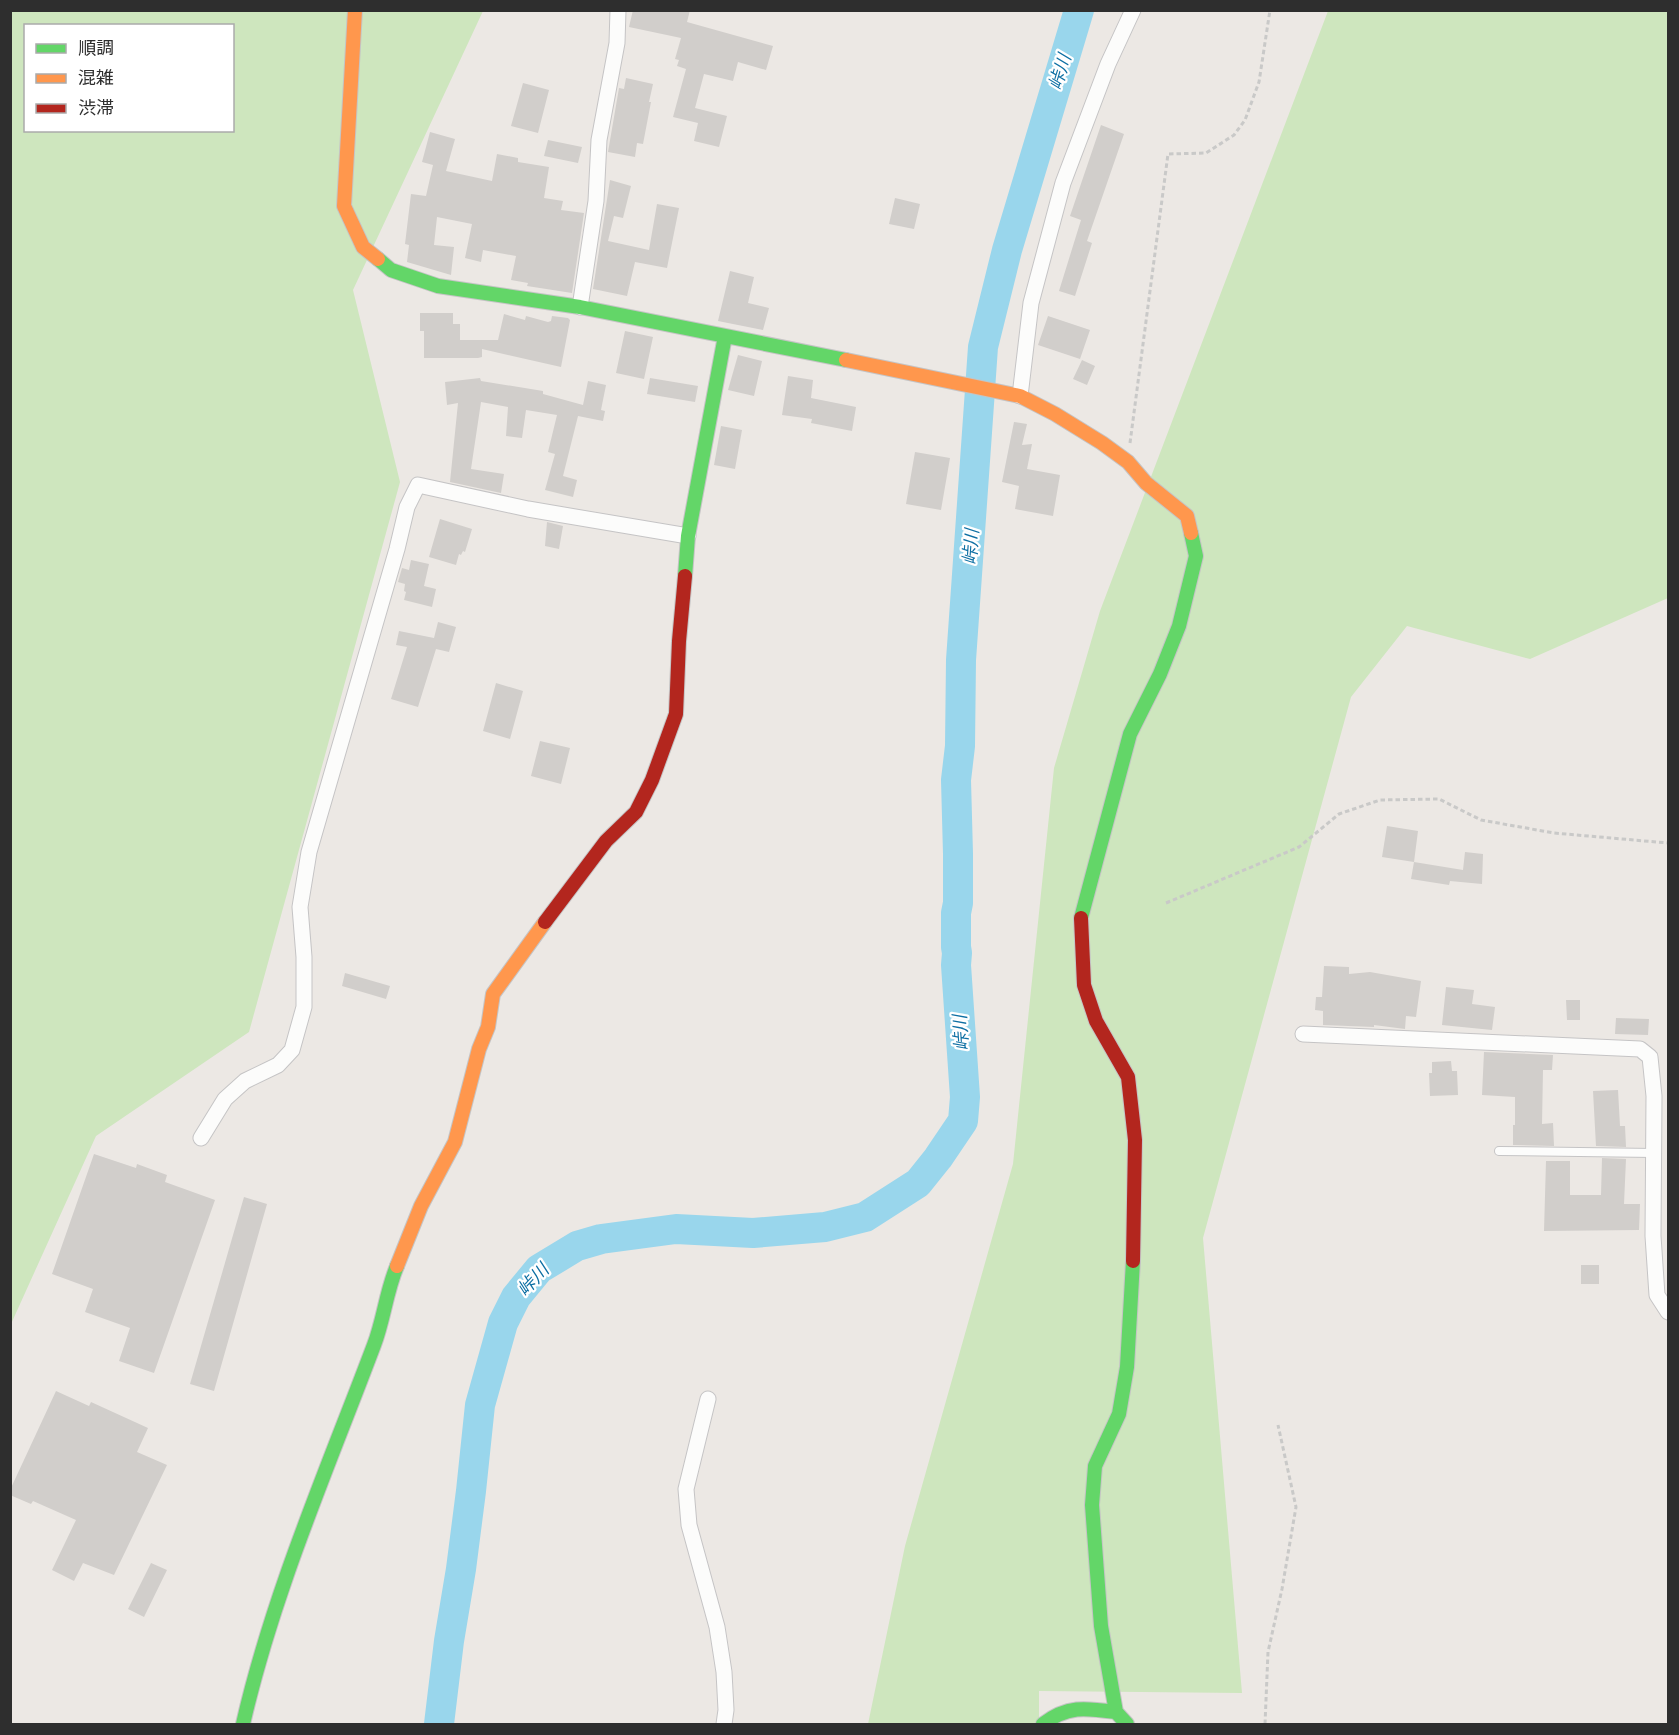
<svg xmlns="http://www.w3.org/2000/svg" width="1679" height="1735" viewBox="0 0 1679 1735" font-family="Poppins,'Noto Sans JP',sans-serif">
	<rect width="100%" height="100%" fill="#ece8e4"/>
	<path fill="#cee6be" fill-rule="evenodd" d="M11 11H483L353 290 400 482 249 1032 96 1136 11 1324ZM26 26H232V130H26Z
		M1328 11H1668V598L1530 659 1407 626 1351 697 1203 1238 1242 1693 1039 1691V1724H868L905 1546 1013 1164 1054 768 1100 611Z"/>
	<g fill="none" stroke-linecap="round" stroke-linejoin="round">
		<path stroke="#99d6ec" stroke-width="30" d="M439 1724 449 1641 461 1569 471 1491 480 1405 503 1323 516 1297 539 1269 577 1246 601 1239 676 1229 753 1233 825 1227 865 1217 918 1183 938 1158 963 1121 965 1097 956 965 957 953 956 947V913L958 903V854L956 780 960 746 961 660 983 347 1007 250 1079 10"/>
	</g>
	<path fill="#d1cecb" d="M633 10H690L687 22 773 46 766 70 738 62 733 81 704 74 695 108 727 116 719 147 694 141 698 123 673 117 686 69 677 66 679 60 675 59 681 38 629 27Z
		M626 78 653 84 649 102H651L643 144 637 143 635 157 608 152 619 88 624 89Z
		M523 83 549 90 538 133 511 126Z
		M1101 125 1124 134 1087 241 1092 243 1075 296 1059 291 1081 220 1070 216Z
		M430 132 455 139 446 171 492 181 497 154 518 158V162L549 167 544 198 563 201 561 210 584 213 572 293 527 286 528 283 511 280 516 256 483 250 481 262 465 258 472 224 437 217 434 245 454 247 451 275 407 262 409 245 405 244 411 194 426 196 433 165 422 162Z
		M548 140 582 147 578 163 544 156Z
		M610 180 631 186 623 218 614 216 608 241 649 250 657 204 679 208 667 268 635 262 627 296 593 289Z
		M895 198 920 204 914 229 889 224Z
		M730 271 754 277 748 303 769 308 763 330 718 321Z
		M420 313H453V324H460V340H498L504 314 525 320 526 316 548 322 551 321 552 316 568 318 570 320 561 367 482 349V357L478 358H424V331H420Z
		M1048 316 1090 330 1080 359 1038 345Z
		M625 331 653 337 644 379 616 373Z
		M738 355 762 361 754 396 728 390Z
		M1082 360 1095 366 1087 385 1073 379Z
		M788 376 813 380 811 398 856 407 852 431 811 423 812 419 782 415Z
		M480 378 481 381 543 391V394L583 405 588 381 606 385 601 410 605 411 603 421 578 416 563 476 577 480 573 497 545 490 555 454 548 452 557 415 526 410 522 438 506 436 508 407 481 402 471 469 504 474 501 493 450 482 458 403 447 405 445 382Z
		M650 378 698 386 695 402 647 394Z
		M1014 422 1027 424 1022 445 1032 444 1027 469 1060 475 1053 516 1015 509 1019 486 1002 482Z
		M721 426 742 430 735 469 714 465Z
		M915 452 950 458 941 510 906 504Z
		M440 519 472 529 465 552 463 551 461 555 459 554 456 565 429 557Z
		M547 522 563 526 559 549 545 546Z
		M411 560 429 564 424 586 436 589 432 607 404 600 406 592 404 591 405 584 398 582 402 568 409 570Z
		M438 622 456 627 449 652 436 649 418 707 391 699 407 647 396 645 399 631 434 638Z
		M496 683 523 691 510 739 483 731Z
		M540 741 570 748 561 784 531 776Z
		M1387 826 1418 831 1414 862 1382 857Z
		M1465 852 1483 854 1482 884 1450 881 1449 885 1411 879 1414 862 1463 870Z
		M1324 966 1349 967V974L1370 972 1421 981 1416 1017 1406 1016 1405 1029 1374 1025V1027L1323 1025V1011L1315 1010 1316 997H1322Z
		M345 973 390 986 386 999 342 986Z
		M1446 987 1474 990 1472 1004 1495 1007 1492 1030 1442 1025Z
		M1566 1000H1580V1020H1567Z
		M1616 1018 1649 1019 1648 1035 1615 1034Z
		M1484 1052 1553 1055 1552 1070H1543L1542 1124 1553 1123 1554 1146 1513 1145V1125H1515V1097L1482 1095Z
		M1451 1061 1452 1071H1457L1458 1095 1430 1096 1429 1073H1432V1062Z
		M1618 1090 1620 1126H1625L1626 1147 1596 1146 1593 1091Z
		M94 1154 136 1168 137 1164 167 1175 165 1182 215 1200 154 1373 119 1361 130 1328 85 1312 93 1289 52 1274Z
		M1602 1158 1626 1159 1624 1204H1640L1639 1230 1544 1231 1546 1161H1570V1195H1601Z
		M244 1197 267 1204 214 1391 190 1384Z
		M1581 1265H1599V1284H1581Z
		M56 1391 89 1406 91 1402 148 1428 137 1452 167 1465 114 1575 83 1563 74 1581 52 1570 76 1520 33 1501 31 1504 10 1495V1490Z
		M151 1563 167 1570 144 1617 128 1609Z"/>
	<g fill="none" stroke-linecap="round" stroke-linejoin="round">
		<defs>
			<path id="lane" d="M1499 1151 1654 1153"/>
			<path id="street" d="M580 307 596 201 599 140 617 43 618 10
				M1020 396 1031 303 1063 183 1108 64 1133 10
				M1303 1034 1640 1049 1650 1057 1654 1096 1653 1236 1657 1295 1668 1312
				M201 1138 225 1099 245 1081 278 1065 292 1050 304 1007V957L300 907 309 852 397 549 407 507 418 485 528 509 688 536
				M708 1399 686 1489 689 1525 717 1627 724 1672 726 1710 724 1724"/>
			<path id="fast" d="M378 259 391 270 438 286 580 307 846 360
				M685 576 688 536 725 336
				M1081 918 1130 734 1160 674 1179 626 1196 556 1191 533
				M243 1724C273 1593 327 1470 374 1345 384 1319 386 1292 397 1266
				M1043 1724C1068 1705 1086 1708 1116 1712
				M1127 1724 1116 1712 1101 1626 1092 1505 1095 1466 1119 1414 1127 1367 1133 1261"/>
			<path id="slow" d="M355 10 344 206 363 247 378 259
				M846 360 1020 396 1055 414 1102 443 1128 462 1146 483 1187 516 1191 533
				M397 1266 421 1206 455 1142 479 1049 488 1027 493 994 545 922"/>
			<path id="jam" d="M1081 918 1084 985 1096 1021 1128 1077 1135 1140 1133 1261
				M545 922 606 841 636 812 652 780 676 714 679 641 685 576"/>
		</defs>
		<use href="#lane" stroke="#c5c4c5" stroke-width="10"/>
		<use href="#street" stroke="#c5c4c5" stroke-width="17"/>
		<use href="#fast" stroke="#c5c4c5" stroke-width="16"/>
		<use href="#slow" stroke="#c5c4c5" stroke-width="16"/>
		<use href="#jam" stroke="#c5c4c5" stroke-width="16"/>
		<path stroke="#c9c9c8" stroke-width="3" stroke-dasharray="4.5 3" stroke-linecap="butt" d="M1130 443 1168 154 1206 153 1234 135 1245 120 1259 82 1270 10
			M1166 903 1299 847 1339 814 1380 800 1439 799 1481 820 1554 833 1668 843
			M1265 1724 1268 1652 1282 1589 1296 1507 1278 1425"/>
		<use href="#lane" stroke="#fcfcfb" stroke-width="8"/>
		<use href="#street" stroke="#fcfcfb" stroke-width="15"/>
		<use href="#fast" stroke="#63d668" stroke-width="14"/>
		<use href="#slow" stroke="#ff974d" stroke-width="14"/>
		<use href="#jam" stroke="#b3261e" stroke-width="14"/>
	</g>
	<g text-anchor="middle" stroke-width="4.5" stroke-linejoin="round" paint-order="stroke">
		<g font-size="18" font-style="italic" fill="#0d6fa3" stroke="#fff">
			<text transform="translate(1060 72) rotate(-73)" y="6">峠川</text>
			<text transform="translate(971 547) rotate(-86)" y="6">峠川</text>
			<text transform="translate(961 1033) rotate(-94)" y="6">峠川</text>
			<text transform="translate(533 1280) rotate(-47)" y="6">峠川</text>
		</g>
	</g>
	<rect width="1679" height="1735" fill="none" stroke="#2e2e2e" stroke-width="24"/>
	<rect x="24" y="24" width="210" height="108" fill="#ffffff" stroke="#ababab" stroke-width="1.5"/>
	<rect x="36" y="44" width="30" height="9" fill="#63d668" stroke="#ababab" stroke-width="1.5"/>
	<text x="78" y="54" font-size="18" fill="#2e2e2e">順調</text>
	<rect x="36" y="74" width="30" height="9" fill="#ff974d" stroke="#ababab" stroke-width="1.5"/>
	<text x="78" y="84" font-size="18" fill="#2e2e2e">混雑</text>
	<rect x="36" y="104" width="30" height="9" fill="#b3261e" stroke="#ababab" stroke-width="1.5"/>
	<text x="78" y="114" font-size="18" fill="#2e2e2e">渋滞</text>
</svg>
